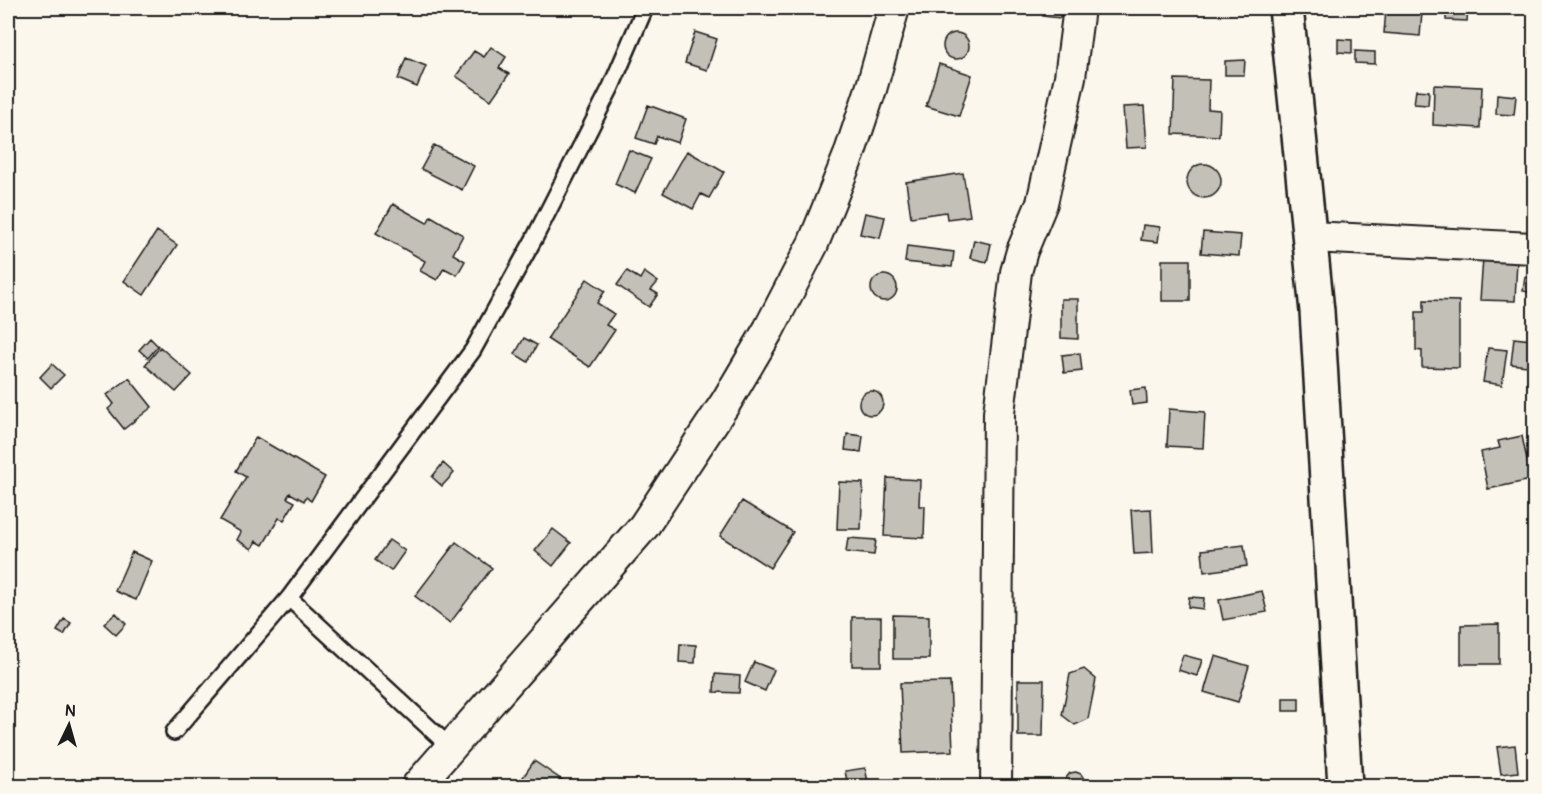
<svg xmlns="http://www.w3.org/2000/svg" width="1542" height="794" viewBox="0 0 1542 794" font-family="Pangolin,sans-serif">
	<rect width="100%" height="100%" fill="#fbf7ec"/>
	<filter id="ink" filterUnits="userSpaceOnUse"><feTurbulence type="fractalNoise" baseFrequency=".0167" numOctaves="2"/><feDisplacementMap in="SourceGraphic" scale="12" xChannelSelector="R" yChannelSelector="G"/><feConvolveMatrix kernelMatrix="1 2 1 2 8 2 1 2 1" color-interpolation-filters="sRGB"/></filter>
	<g filter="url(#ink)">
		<path fill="#c3c0b8" stroke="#1c1c1c" stroke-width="1.5" d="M1044 8H1061L1060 18 1043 16Z
			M1119 8H1176L1119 10Z
			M1446 8H1468L1467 21 1446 20Z
			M1386 10 1422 13 1420 36 1384 33Z
			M1534 22V54H1531Z
			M695 32 717 39 707 70 685 63Z
			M943 46a13 13 0 1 1 26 0a13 13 0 1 1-26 0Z
			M1338 39 1352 40V53L1338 52Z
			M491 47 506 57 499 68 509 74 491 100 456 76 474 51 484 57Z
			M1355 51 1375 52V64L1355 63Z
			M406 58 426 66 417 87 398 79Z
			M1245 60 1244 75H1225V61Z
			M939 64 972 75 959 116 926 106Z
			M1175 79 1209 80 1208 109 1220 110 1219 136 1173 134Z
			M1434 85 1482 87 1480 128 1433 125Z
			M1416 90 1429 91 1428 105 1414 104Z
			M1497 94 1516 96 1514 115 1496 114Z
			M648 105 686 119 678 143 657 136 654 144 636 138Z
			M1144 106 1147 147 1126 148 1123 107Z
			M434 145 474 166 462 190 421 169Z
			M629 150 651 159 635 193 615 184Z
			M687 151 724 172 709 198 701 194 693 209 663 193Z
			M1187 181a17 17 0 1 1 34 0a17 17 0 1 1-34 0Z
			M963 173 970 216 947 219 946 212 911 217 906 182Z
			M393 204 427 223 431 216 463 235 453 254 465 261 457 275 444 268 437 280 420 271 425 261 376 233Z
			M865 213 885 217 880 238 860 234Z
			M1143 225 1160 227 1158 242 1141 240Z
			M157 231 177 245 144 295 124 281Z
			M1203 232 1241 235 1239 256 1201 253Z
			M974 240 991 244 987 262 970 258Z
			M907 246 954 252 952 267 905 262Z
			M1483 258 1517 260 1515 301 1480 300Z
			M1162 260H1190V301H1162Z
			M627 271 640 279 644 272 658 282 651 290 658 294 649 307 617 285Z
			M871 288a13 13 0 1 1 26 0a13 13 0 1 1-26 0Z
			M1525 277 1534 279V293L1523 291Z
			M587 279 605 291 597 303 614 314 606 325 615 330 590 367 547 339Z
			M1061 299H1078V339L1061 338Z
			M1424 300 1459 301V368L1422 367V351L1416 350V312H1424Z
			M150 338 158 346 148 358 139 350Z
			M524 338 537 345 528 362 515 354Z
			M1514 338 1531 340 1527 366 1511 364Z
			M160 347 192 375 176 392 145 365Z
			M1534 347V369L1530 368Z
			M1488 348 1507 350 1502 385 1483 382Z
			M1080 353 1082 371 1064 373 1062 355Z
			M52 364 64 375 51 388 40 377Z
			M129 378 152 407 124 429 108 409 114 404 107 395Z
			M1146 388 1147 403 1132 405 1130 390Z
			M859 403a12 12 0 1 1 24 0a12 12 0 1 1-24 0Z
			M1169 409 1205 412 1203 448 1167 446Z
			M847 434 863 436 861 452 845 450Z
			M1522 436 1531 480 1488 489 1481 452 1500 448 1498 441Z
			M256 437 325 477 311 501 306 497 304 501 290 493 287 498 295 502 284 520 279 518 263 545 256 541 252 549 237 540 241 532 220 520 246 477 236 471Z
			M443 463 454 473 442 486 432 477Z
			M887 478 920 480 919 506H925L924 538 884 536Z
			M839 482 863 483 861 529H837Z
			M742 501 793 532 770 568 720 536Z
			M1151 509 1153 553 1134 554 1131 510Z
			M553 529 571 543 553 566 535 551Z
			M848 538 876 540 874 555 846 552Z
			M389 540 405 551 391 571 375 560Z
			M456 542 492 568 450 623 415 596Z
			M1244 545 1247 566 1204 572 1202 550Z
			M132 552 152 561 136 600 115 591Z
			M1262 591 1267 612 1223 620 1219 600Z
			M1189 597 1204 598 1203 609 1188 607Z
			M116 613 126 624 116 635 104 624Z
			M893 615 929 616V659H893Z
			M852 617H881V666H852Z
			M64 619 71 623 64 635 57 631Z
			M1499 624V664H1461V625Z
			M680 644 696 645 695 663 679 662Z
			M1183 655 1202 660 1197 676 1178 670Z
			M1215 656 1249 666 1238 702 1204 692Z
			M754 662 774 670 765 691 745 682Z
			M1084 669 1096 679 1088 719 1075 725 1062 715 1070 674Z
			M715 674 740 676 739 693 714 692Z
			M1018 680H1044L1043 736H1018Z
			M950 682 953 751 903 753 900 683Z
			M1283 698H1299V711H1283Z
			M1515 745 1518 772 1501 774 1497 747Z
			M534 761 571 786H517Z
			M865 768 868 782 848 786 845 771Z
			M1076 772 1081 774 1084 779V785L1068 786 1066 778 1070 773Z"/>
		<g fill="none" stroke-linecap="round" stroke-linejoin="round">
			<defs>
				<path id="lane" d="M289 598 450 747
					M174 732 289 598 473 350 534 239 611 87 645 8"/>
				<path id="street" d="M1311 237 1534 248
					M417 786 644 526 726 402 769 329 813 244 849 155 872 86 894 8
					M996 786 999 413 1016 272 1022 251 1042 203 1070 77 1079 8"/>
				<path id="secondary" d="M1286 8 1317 311 1345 786"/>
			</defs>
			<use href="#lane" stroke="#1c1c1c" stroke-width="20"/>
			<use href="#street" stroke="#1c1c1c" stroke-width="34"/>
			<use href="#secondary" stroke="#1c1c1c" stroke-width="38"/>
			<use href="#lane" stroke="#fbf7ec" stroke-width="15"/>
			<use href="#street" stroke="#fbf7ec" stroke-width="30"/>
			<use href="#secondary" stroke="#fbf7ec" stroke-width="33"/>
		</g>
	</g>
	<rect width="1542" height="794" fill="none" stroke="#fbf7ec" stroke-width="30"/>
	<rect x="15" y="15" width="1512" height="764" fill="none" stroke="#1c1c1c" stroke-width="2" filter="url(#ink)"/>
	<g transform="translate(69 725) rotate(5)" stroke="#fbf7ec" stroke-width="4.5" paint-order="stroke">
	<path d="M0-4.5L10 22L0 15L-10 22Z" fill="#1c1c1c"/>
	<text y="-9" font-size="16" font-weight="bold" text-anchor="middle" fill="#1c1c1c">N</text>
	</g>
</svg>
